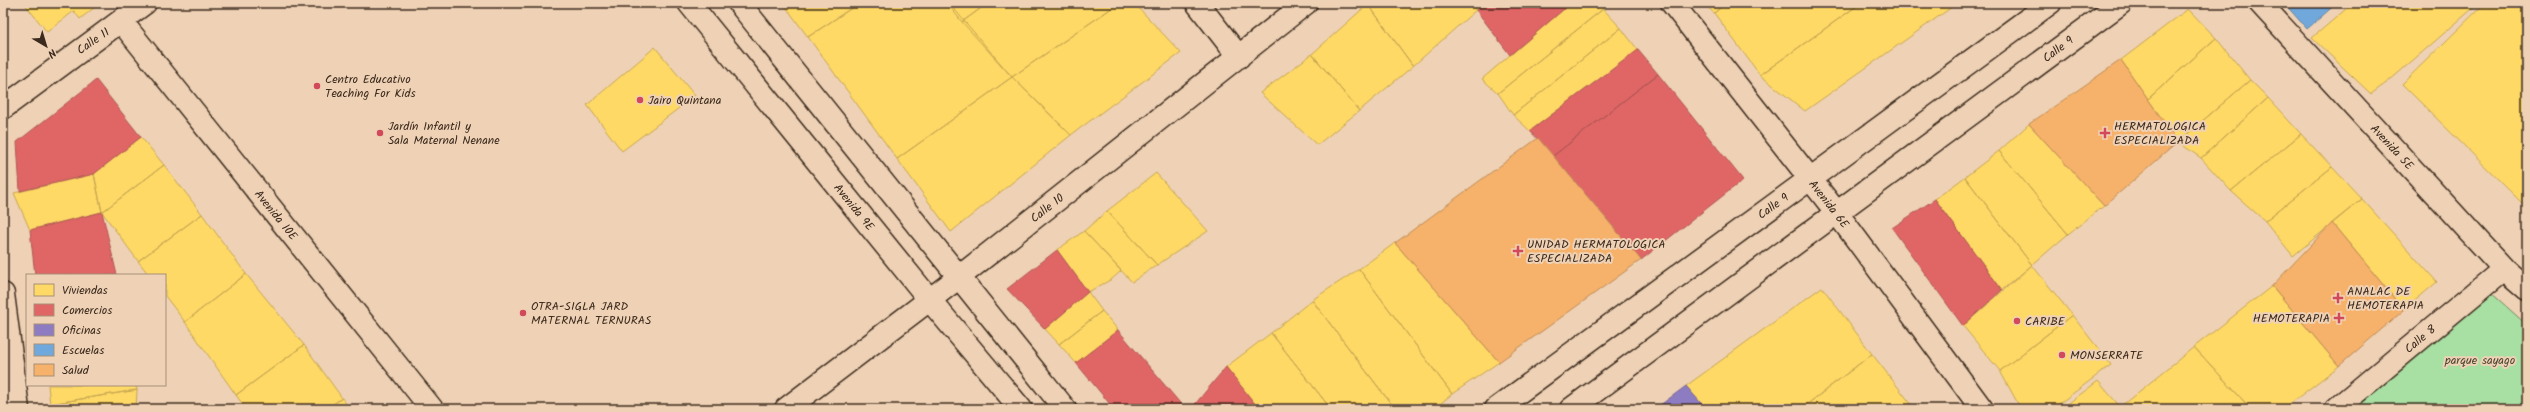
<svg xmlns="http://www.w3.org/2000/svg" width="2530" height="412" viewBox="0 0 2530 412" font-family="Kalam,sans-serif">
	<rect width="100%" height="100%" fill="#efd2b5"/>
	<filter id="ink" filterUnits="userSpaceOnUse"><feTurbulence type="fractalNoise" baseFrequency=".025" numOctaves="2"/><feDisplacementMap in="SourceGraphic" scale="8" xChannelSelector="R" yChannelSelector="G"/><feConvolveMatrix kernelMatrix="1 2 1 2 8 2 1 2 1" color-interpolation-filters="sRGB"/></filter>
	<g filter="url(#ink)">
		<path fill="#a8dfa2" stroke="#728460" d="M2489 291 2527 325V409H2346Z"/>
		<path fill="#ffd966" stroke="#c4a450" d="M24 3H100L80 19 74 11 47 32Z
			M783 3H859L808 37Z
			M859 3H949L1012 77 897 159 808 37Z
			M947 3H988L962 22Z
			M988 3H1119L1012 77 962 22Z
			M1119 3H1134L1181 53 1071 135 1012 77Z
			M1370 3H1468L1476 10 1413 66 1368 4Z
			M1469 3H1485L1476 10Z
			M1571 3H1598L1603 9 1498 93 1482 79Z
			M1703 3H1726L1714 13Z
			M1726 3H1861L1760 75 1714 13Z
			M1861 3H1949L1952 7 1805 111 1760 75Z
			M2353 3H2479L2389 81 2371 94 2312 38Z
			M2485 3H2527V208L2402 84Z
			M1368 4 1413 66 1359 111 1312 54Z
			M1603 9 1621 28 1513 115 1498 93Z
			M2188 9 2216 38 2148 99 2121 60Z
			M1621 28 1638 50 1530 131 1513 115Z
			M2216 38 2250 80 2178 142 2148 99Z
			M655 47 695 96 622 151 587 105Z
			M1312 54 1359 111 1317 145 1260 93Z
			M1012 77 1071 135 951 232 897 159Z
			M2250 80 2268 98 2201 158 2178 142Z
			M2268 98 2301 134 2231 191 2201 158Z
			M2029 124 2104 206 2068 234 1999 151Z
			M2301 134 2332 167 2265 221 2231 191Z
			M141 137 164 165 102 212 94 174Z
			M1999 151 2068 234 2032 265 1965 177Z
			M164 165 202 214 138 261 102 212Z
			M2332 167 2362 199 2293 256 2265 221Z
			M1156 173 1208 231 1157 265 1107 211Z
			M94 174 102 212 30 230 14 193Z
			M1965 177 2032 265 2002 290 1935 199Z
			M2362 199 2437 282 2404 310 2332 223Z
			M1107 211 1157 265 1132 282 1084 231Z
			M202 214 246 274 185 322 165 296V275H149L138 261Z
			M1084 231 1121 271 1112 279 1088 292 1057 250Z
			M1395 243 1499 362 1452 394 1359 269Z
			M2032 265 2072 315 2000 371 1963 326Z
			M1359 269 1452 394 1434 409H1395L1312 300Z
			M246 274 304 345 236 395 185 322Z
			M2272 286 2339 366 2283 409H2251L2194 347Z
			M1822 287 1872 354 1801 409H1706L1686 386Z
			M1088 292 1102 311 1059 344 1045 329Z
			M1312 300 1395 409H1331L1271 333Z
			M1102 311 1118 330 1076 363 1059 344Z
			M2072 315 2111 365 2052 409H2021L2000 371Z
			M1271 333 1331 409H1259L1226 367Z
			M304 345 342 398 326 409H246L236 395Z
			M2194 347 2251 409H2122L2120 407Z
			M1872 354 1915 409H1801Z
			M2098 381 2122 409H2061Z
			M48 385H136L137 390 50 404Z
			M137 390 136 409H51L50 404Z
			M342 398 350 409H326Z"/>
		<path fill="#e06666" stroke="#ae5450" d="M1485 3H1571L1510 55 1476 10Z
			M1638 50 1658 74 1553 156 1530 131Z
			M1658 74 1743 180 1641 260 1553 156Z
			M96 80 141 137 94 174 20 191 17 142Z
			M1935 199 2002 290 1963 326 1892 228Z
			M102 212 117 275H35L30 230Z
			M1057 250 1088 292 1045 329 1007 289Z
			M1118 330 1185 409H1114L1076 363Z
			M1226 367 1259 409H1191Z"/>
		<path fill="#8e7cc3" stroke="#756392" d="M1686 386 1706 409H1655Z"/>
		<path fill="#6fa8dc" stroke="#5f82a3" d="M2284 3H2337L2307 29Z"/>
		<path fill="#f6b26b" stroke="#be8954" d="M2121 60 2178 142 2104 206 2029 124Z
			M1538 138 1641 260 1499 362 1395 243Z
			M2332 223 2404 310 2339 366 2272 286Z"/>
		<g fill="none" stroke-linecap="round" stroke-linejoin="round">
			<defs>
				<path id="minor" d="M1197 3 1239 57
					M1672 3 1837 213 1982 409
					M2260 3 2504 269 2527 289
					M121 21 432 409
					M3 108 145 3
					M786 409 958 278 1306 3
					M2336 409 2504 269"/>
				<path id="tertiary" d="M689 3 929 299 1021 409
					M739 3 1065 409
					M1496 409 2050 3
					M1571 409 2121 3"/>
				<path id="primary" d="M3 294 18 409"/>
			</defs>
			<use href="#minor" stroke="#3b2a1e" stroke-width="25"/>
			<use href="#tertiary" stroke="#3b2a1e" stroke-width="25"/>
			<use href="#primary" stroke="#3b2a1e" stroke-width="25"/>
			<use href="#minor" stroke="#efd2b5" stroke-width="22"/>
			<use href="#tertiary" stroke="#efd2b5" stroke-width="22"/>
			<use href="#primary" stroke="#efd2b5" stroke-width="22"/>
		</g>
	</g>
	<g fill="#d1495b" stroke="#efd2b5" stroke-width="1.5">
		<circle cx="317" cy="86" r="4"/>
		<circle cx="640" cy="100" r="4"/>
		<circle cx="380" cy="133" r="4"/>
		<path d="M2103 127h4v4h4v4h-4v4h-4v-4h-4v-4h4z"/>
		<path d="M1516 245h4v4h4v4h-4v4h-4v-4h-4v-4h4z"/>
		<path d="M2336 292h4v4h4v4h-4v4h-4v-4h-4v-4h4z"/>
		<circle cx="523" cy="313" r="4"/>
		<path d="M2337 312h4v4h4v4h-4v4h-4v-4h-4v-4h4z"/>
		<circle cx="2017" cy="321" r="4"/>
		<circle cx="2062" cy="355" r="4"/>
	</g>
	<g text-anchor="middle" stroke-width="4" stroke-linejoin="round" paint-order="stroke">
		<g font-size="12" fill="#3b2a1e" stroke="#efd2b5">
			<text transform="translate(93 41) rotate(-35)" y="4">Calle 11</text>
			<text transform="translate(2058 49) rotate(-37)" y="4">Calle 9</text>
			<text transform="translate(2392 147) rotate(47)" y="4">Avenida 5E</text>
			<text transform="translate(1829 204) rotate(52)" y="4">Avenida 6E</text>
			<text transform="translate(1773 206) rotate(-36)" y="4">Calle 9</text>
			<text transform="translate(854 207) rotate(51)" y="4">Avenida 9E</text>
			<text transform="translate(1047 208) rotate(-38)" y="4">Calle 10</text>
			<text transform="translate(276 215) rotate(51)" y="4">Avenida 10E</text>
			<text transform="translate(2420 339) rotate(-40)" y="4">Calle 8</text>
		</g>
		<g font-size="12" fill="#3b2a1e" stroke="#efd2b5" text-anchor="start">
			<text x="325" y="83">Centro Educativo<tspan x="325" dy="14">Teaching For Kids</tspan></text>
			<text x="648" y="104">Jairo Quintana</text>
			<text x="388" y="130">Jardín Infantil y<tspan x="388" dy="14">Sala Maternal Nenane</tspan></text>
			<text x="2114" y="130">HERMATOLOGICA<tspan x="2114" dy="14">ESPECIALIZADA</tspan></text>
			<text x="1527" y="248">UNIDAD HERMATOLOGICA<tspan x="1527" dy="14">ESPECIALIZADA</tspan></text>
			<text x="2347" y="295">ANALAC DE<tspan x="2347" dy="14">HEMOTERAPIA</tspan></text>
			<text x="531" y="310">OTRA-SIGLA JARD<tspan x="531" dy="14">MATERNAL TERNURAS</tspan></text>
			<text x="2330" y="322" text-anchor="end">HEMOTERAPIA</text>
			<text x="2025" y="325">CARIBE</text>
			<text x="2070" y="359">MONSERRATE</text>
		</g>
		<g font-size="12" fill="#4b4532" stroke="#efd2b5">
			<text x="2480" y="364">parque sayago</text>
		</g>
	</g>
	<rect width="2530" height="412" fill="none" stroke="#efd2b5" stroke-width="16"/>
	<rect x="8" y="8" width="2514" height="396" fill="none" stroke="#3b2a1e" stroke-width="1.5" filter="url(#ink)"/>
	<rect x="26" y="274" width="140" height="112" fill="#efd2b5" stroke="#a78f79"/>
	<rect x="34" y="284" width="20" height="12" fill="#ffd966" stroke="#a78f79"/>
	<text x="62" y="294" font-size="12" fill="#3b2a1e">Viviendas</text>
	<rect x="34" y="304" width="20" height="12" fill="#e06666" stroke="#a78f79"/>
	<text x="62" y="314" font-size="12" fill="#3b2a1e">Comercios</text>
	<rect x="34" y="324" width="20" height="12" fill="#8e7cc3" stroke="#a78f79"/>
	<text x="62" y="334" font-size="12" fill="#3b2a1e">Oficinas</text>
	<rect x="34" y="344" width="20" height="12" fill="#6fa8dc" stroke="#a78f79"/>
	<text x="62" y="354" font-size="12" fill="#3b2a1e">Escuelas</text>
	<rect x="34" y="364" width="20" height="12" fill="#f6b26b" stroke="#a78f79"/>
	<text x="62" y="374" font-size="12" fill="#3b2a1e">Salud</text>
	<g transform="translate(46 46) rotate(142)" stroke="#efd2b5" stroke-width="3" paint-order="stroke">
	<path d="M0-3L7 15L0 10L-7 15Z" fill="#3b2a1e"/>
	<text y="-6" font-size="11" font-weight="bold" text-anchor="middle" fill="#3b2a1e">N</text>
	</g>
</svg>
